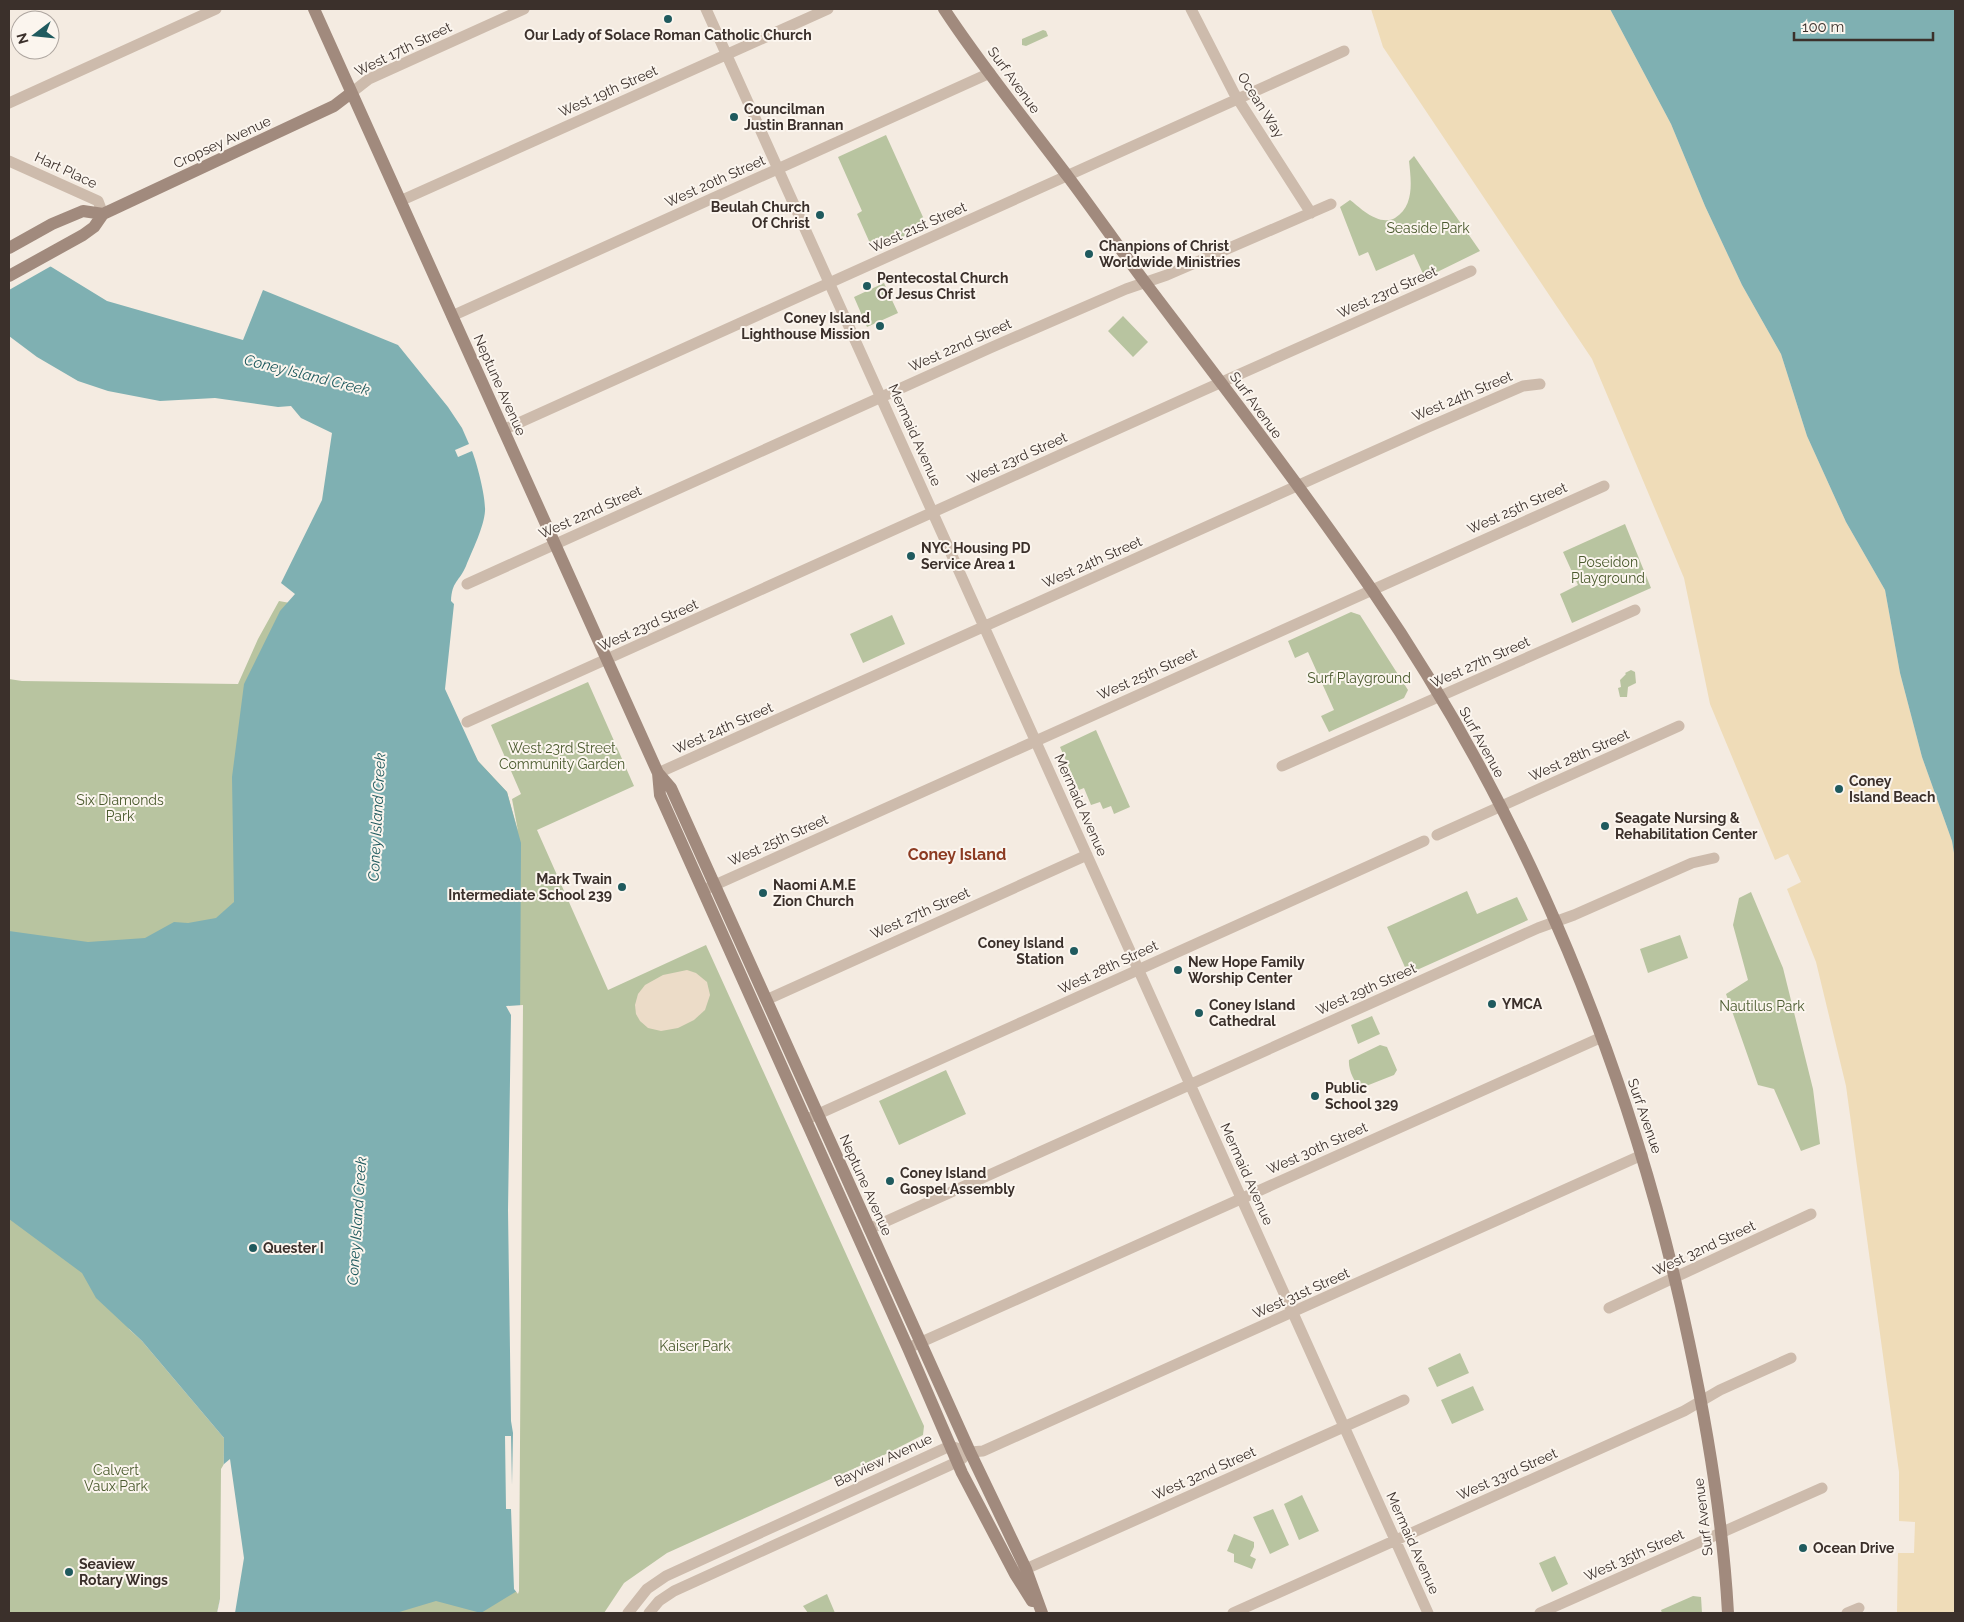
<svg xmlns="http://www.w3.org/2000/svg" width="1964" height="1622" viewBox="0 0 1964 1622" font-family="Raleway,sans-serif">
	<rect width="100%" height="100%" fill="#f4ebe1"/>
	<path fill="#b8c4a0" d="M1043 30 1046 31 1048 36 1026 46 1022 45V39Z
		M886 135 927 226 873 250 857 214 862 211 838 157Z
		M1414 156 1480 251 1425 278 1414 254 1376 271 1368 252 1359 256 1340 207 1350 200C1358 206 1367 215 1376 218 1382 221 1390 221 1395 218 1415 206 1411 180 1409 161Z
		M884 283 898 313 867 327 854 297Z
		M1123 316 1148 342 1133 357 1108 331Z
		M1625 524 1651 588 1572 623 1560 594 1578 585 1563 552Z
		M279 601 290 603 267 904 9 1156V679L22 681 238 684 258 639Z
		M1351 612 1360 615 1408 690 1404 698 1329 732 1321 716 1334 710 1308 652 1295 658 1288 641Z
		M892 615 905 644 863 663 850 634Z
		M1631 670 1635 672 1636 683 1628 687 1627 697H1620L1618 688 1621 687 1620 680 1626 674 1625 673Z
		M588 682 634 786 537 830 608 990 706 945 924 1426 923 1435 884 1455 667 1553 624 1583 604 1613H396L470 746 478 761 507 792 518 831 512 799 521 794 491 725Z
		M1096 730 1130 807 1114 814 1111 806 1103 809 1100 802 1091 805 1084 788 1079 790 1060 747Z
		M1467 891 1477 914 1517 897 1528 920 1408 974 1387 927Z
		M1751 892 1783 968 1813 1089 1820 1144 1801 1151 1774 1089 1758 1085 1726 994 1748 980 1733 925 1739 898Z
		M1680 935 1688 958 1648 973 1640 949Z
		M1372 1016 1380 1034 1358 1044 1351 1025Z
		M1380 1045 1387 1047 1397 1070 1394 1075 1361 1088C1354 1083 1348 1069 1349 1060Z
		M946 1070 966 1114 899 1145 879 1101Z
		M9 1187 54 1228 130 1330 142 1341 224 1438 223 1538 220 1599 217 1613H9Z
		M1460 1353 1469 1373 1437 1387 1428 1368Z
		M1473 1386 1484 1410 1452 1424 1441 1400Z
		M1302 1495 1319 1531 1299 1540 1284 1504Z
		M1273 1509 1289 1545 1270 1554 1253 1517Z
		M1234 1534 1254 1542V1547L1250 1556 1256 1559 1252 1569 1234 1562V1554L1227 1551Z
		M1555 1556 1568 1584 1552 1592 1539 1563Z
		M827 1594 835 1613H808L803 1606Z
		M1693 1596 1701 1597 1702 1613H1662L1661 1610Z"/>
	<path fill="#efdcb8" d="M1371 9H1610L1671 124 1705 206 1742 285 1781 354 1807 436 1846 522 1885 590 1900 673 1922 757 1952 841 1955 859V1613H1897L1898 1553H1914L1915 1522 1899 1521V1472L1846 1086 1816 962 1787 889 1801 882 1788 854 1775 860 1710 704 1684 578 1592 359 1383 47Z"/>
	<path fill="#ecdcc8" d="M687 970 696 973 707 982 710 995 705 1010 694 1020 678 1028 661 1031 648 1028 640 1021 636 1014 635 1005 638 994 645 985 663 975Z"/>
	<path fill="#7fb0b2" d="M1610 9H1955V859L1952 841 1922 757 1900 673 1885 590 1846 522 1807 436 1781 354 1742 285 1705 206 1671 124Z
		M9 241 107 301 243 340 263 290 398 345 448 407 462 428 469 444 455 450 458 457 472 451C477 463 486 498 485 511 484 527 472 551 466 566 459 582 452 581 451 601L454 604 445 689 478 761 507 792 521 843 517 1591 481 1613 436 1601 396 1613H217L220 1599 223 1538 224 1438 142 1341 96 1298 82 1273 9 1219V931L88 942 145 938 174 922 188 923 216 918 234 902 232 777 244 684 280 611 295 594 281 583 322 500 332 433 301 418 291 406 278 407 215 398 160 401 108 391 78 381 37 357 9 336Z"/>
	<path fill="#f4ebe1" d="M9 239H10L53 265 9 290Z
		M523 1005 519 1591 518 1594 514 1589 511 1509H506L505 1436H511L512 1485 513 1433 511 1421 508 1210 511 1015 506 1006Z
		M230 1459 244 1558 235 1613H217L220 1599 221 1469 224 1464Z"/>
	<g fill="none" stroke-linecap="round" stroke-linejoin="round">
		<path stroke="#cdbbac" stroke-width="11" d="M706 9 1428 1613
			M1191 9 1234 93 1311 213
			M351 93 369 79 524 9
			M9 103 216 9
			M9 161 98 201 103 214
			M400 201 828 9
			M452 316 990 73
			M503 430 1344 51
			M467 584 990 348 1126 289 1167 275 1331 204
			M467 722 1204 390 1471 271
			M1282 766 1635 610
			M658 773 1426 428 1523 386 1540 384
			M1437 835 1679 726
			M706 889 1604 486
			M766 1000 1087 855
			M805 1120 1424 841
			M869 1229 1538 928 1574 915 1692 863 1714 858
			M1609 1308 1811 1214
			M908 1348 1602 1037
			M1019 1572 1404 1400
			M628 1613 647 1589 666 1576 939 1451 950 1446 970 1452 983 1451 1642 1155
			M649 1613 659 1601 674 1591 957 1462 963 1458
			M1233 1613 1684 1411 1720 1390 1791 1358
			M1540 1613 1822 1488
			M1847 1613 1859 1608"/>
		<path stroke="#a18a7d" stroke-width="12" d="M314 9 658 773 671 788 970 1452 1026 1569 1042 1613
			M944 9C982 67 1027 122 1069 178 1096 214 1122 252 1150 289 1225 388 1301 487 1372 590 1527 816 1633 1074 1689 1342 1708 1431 1723 1522 1728 1613
			M9 248 52 224 83 211 103 214
			M9 276 83 235 94 227 103 214 334 106 351 93
			M658 773 660 795 908 1348 962 1473 1015 1574 1032 1601"/>
	</g>
	<g fill="#1f5a5e" stroke="#fbf5ee" stroke-width="2">
		<circle cx="668" cy="19" r="5"/>
		<circle cx="734" cy="117" r="5"/>
		<circle cx="820" cy="215" r="5"/>
		<circle cx="1089" cy="254" r="5"/>
		<circle cx="867" cy="286" r="5"/>
		<circle cx="880" cy="326" r="5"/>
		<circle cx="911" cy="556" r="5"/>
		<circle cx="1839" cy="789" r="5"/>
		<circle cx="1605" cy="826" r="5"/>
		<circle cx="622" cy="887" r="5"/>
		<circle cx="763" cy="893" r="5"/>
		<circle cx="1074" cy="951" r="5"/>
		<circle cx="1178" cy="970" r="5"/>
		<circle cx="1492" cy="1004" r="5"/>
		<circle cx="1199" cy="1013" r="5"/>
		<circle cx="1315" cy="1096" r="5"/>
		<circle cx="890" cy="1181" r="5"/>
		<circle cx="253" cy="1248" r="5"/>
		<circle cx="1803" cy="1548" r="5"/>
		<circle cx="69" cy="1572" r="5"/>
	</g>
	<g text-anchor="middle" stroke-width="4" stroke-linejoin="round" paint-order="stroke">
		<g font-size="14" font-weight="bold" fill="#3b302b" stroke="#fbf5ee" text-anchor="start">
			<text x="668" y="40" text-anchor="middle">Our Lady of Solace Roman Catholic Church</text>
			<text x="744" y="114">Councilman<tspan x="744" dy="16">Justin Brannan</tspan></text>
			<text x="810" y="212" text-anchor="end">Beulah Church<tspan x="810" dy="16">Of Christ</tspan></text>
			<text x="1099" y="251">Chanpions of Christ<tspan x="1099" dy="16">Worldwide Ministries</tspan></text>
			<text x="877" y="283">Pentecostal Church<tspan x="877" dy="16">Of Jesus Christ</tspan></text>
			<text x="870" y="323" text-anchor="end">Coney Island<tspan x="870" dy="16">Lighthouse Mission</tspan></text>
			<text x="921" y="553">NYC Housing PD<tspan x="921" dy="16">Service Area 1</tspan></text>
			<text x="1849" y="786">Coney<tspan x="1849" dy="16">Island Beach</tspan></text>
			<text x="1615" y="823">Seagate Nursing &amp;<tspan x="1615" dy="16">Rehabilitation Center</tspan></text>
			<text x="612" y="884" text-anchor="end">Mark Twain<tspan x="612" dy="16">Intermediate School 239</tspan></text>
			<text x="773" y="890">Naomi A.M.E<tspan x="773" dy="16">Zion Church</tspan></text>
			<text x="1064" y="948" text-anchor="end">Coney Island<tspan x="1064" dy="16">Station</tspan></text>
			<text x="1188" y="967">New Hope Family<tspan x="1188" dy="16">Worship Center</tspan></text>
			<text x="1502" y="1009">YMCA</text>
			<text x="1209" y="1010">Coney Island<tspan x="1209" dy="16">Cathedral</tspan></text>
			<text x="1325" y="1093">Public<tspan x="1325" dy="16">School 329</tspan></text>
			<text x="900" y="1178">Coney Island<tspan x="900" dy="16">Gospel Assembly</tspan></text>
			<text x="263" y="1253">Quester I</text>
			<text x="1813" y="1553">Ocean Drive</text>
			<text x="79" y="1569">Seaview<tspan x="79" dy="16">Rotary Wings</tspan></text>
		</g>
		<g font-size="14" fill="#3b302b" stroke="#fbf5ee">
			<text transform="translate(403 49) rotate(-26)" y="5">West 17th Street</text>
			<text transform="translate(1014 80) rotate(54)" y="5">Surf Avenue</text>
			<text transform="translate(608 91) rotate(-24)" y="5">West 19th Street</text>
			<text transform="translate(1261 105) rotate(58)" y="5">Ocean Way</text>
			<text transform="translate(222 142) rotate(-25)" y="5">Cropsey Avenue</text>
			<text transform="translate(66 170) rotate(25)" y="5">Hart Place</text>
			<text transform="translate(715 181) rotate(-24)" y="5">West 20th Street</text>
			<text transform="translate(918 227) rotate(-24)" y="5">West 21st Street</text>
			<text transform="translate(1387 292) rotate(-24)" y="5">West 23rd Street</text>
			<text transform="translate(960 345) rotate(-24)" y="5">West 22nd Street</text>
			<text transform="translate(500 385) rotate(66)" y="5">Neptune Avenue</text>
			<text transform="translate(1462 396) rotate(-23)" y="5">West 24th Street</text>
			<text transform="translate(1256 405) rotate(54)" y="5">Surf Avenue</text>
			<text transform="translate(915 435) rotate(66)" y="5">Mermaid Avenue</text>
			<text transform="translate(1017 458) rotate(-24)" y="5">West 23rd Street</text>
			<text transform="translate(1517 508) rotate(-24)" y="5">West 25th Street</text>
			<text transform="translate(590 512) rotate(-24)" y="5">West 22nd Street</text>
			<text transform="translate(1092 562) rotate(-24)" y="5">West 24th Street</text>
			<text transform="translate(648 625) rotate(-24)" y="5">West 23rd Street</text>
			<text transform="translate(1480 662) rotate(-24)" y="5">West 27th Street</text>
			<text transform="translate(1147 674) rotate(-24)" y="5">West 25th Street</text>
			<text transform="translate(723 728) rotate(-24)" y="5">West 24th Street</text>
			<text transform="translate(1482 742) rotate(61)" y="5">Surf Avenue</text>
			<text transform="translate(1579 755) rotate(-24)" y="5">West 28th Street</text>
			<text transform="translate(1081 805) rotate(66)" y="5">Mermaid Avenue</text>
			<text transform="translate(778 840) rotate(-24)" y="5">West 25th Street</text>
			<text transform="translate(920 913) rotate(-24)" y="5">West 27th Street</text>
			<text transform="translate(1108 967) rotate(-25)" y="5">West 28th Street</text>
			<text transform="translate(1366 989) rotate(-24)" y="5">West 29th Street</text>
			<text transform="translate(1645 1116) rotate(71)" y="5">Surf Avenue</text>
			<text transform="translate(1317 1148) rotate(-24)" y="5">West 30th Street</text>
			<text transform="translate(1247 1174) rotate(66)" y="5">Mermaid Avenue</text>
			<text transform="translate(866 1185) rotate(66)" y="5">Neptune Avenue</text>
			<text transform="translate(1704 1248) rotate(-25)" y="5">West 32nd Street</text>
			<text transform="translate(1301 1293) rotate(-24)" y="5">West 31st Street</text>
			<text transform="translate(883 1460) rotate(-25)" y="5">Bayview Avenue</text>
			<text transform="translate(1204 1473) rotate(-24)" y="5">West 32nd Street</text>
			<text transform="translate(1507 1474) rotate(-24)" y="5">West 33rd Street</text>
			<text transform="translate(1703 1517) rotate(-97)" y="5">Surf Avenue</text>
			<text transform="translate(1413 1543) rotate(66)" y="5">Mermaid Avenue</text>
			<text transform="translate(1634 1555) rotate(-24)" y="5">West 35th Street</text>
		</g>
		<g font-size="14" fill="#4a5a2e" stroke="#fbf5ee">
			<text x="1428" y="233">Seaside Park</text>
			<text x="1608" y="567">Poseidon<tspan x="1608" dy="16">Playground</tspan></text>
			<text x="1359" y="683">Surf Playground</text>
			<text x="562" y="753">West 23rd Street<tspan x="562" dy="16">Community Garden</tspan></text>
			<text x="120" y="805">Six Diamonds<tspan x="120" dy="16">Park</tspan></text>
			<text x="1762" y="1011">Nautilus Park</text>
			<text x="695" y="1351">Kaiser Park</text>
			<text x="116" y="1475">Calvert<tspan x="116" dy="16">Vaux Park</tspan></text>
		</g>
		<g font-size="15" font-style="italic" fill="#1f5a5e" stroke="#fbf5ee">
			<text transform="translate(307 375) rotate(14)" y="5">Coney Island Creek</text>
			<text transform="translate(377 817) rotate(-87)" y="5">Coney Island Creek</text>
			<text transform="translate(357 1221) rotate(-86)" y="5">Coney Island Creek</text>
		</g>
		<g font-size="16" font-weight="bold" fill="#8c3b22" stroke="#fbf5ee">
			<text x="957" y="860">Coney Island</text>
		</g>
	</g>
	<rect width="1964" height="1622" fill="none" stroke="#3b302b" stroke-width="20"/>
	<g transform="translate(35 35) rotate(254)"><circle r="24" fill="#fbf5ee" stroke="#aea6a0"/>
	<path d="M0-4L9 19L0 12L-9 19Z" fill="#1f5a5e"/>
	<text y="-8" font-size="14" font-weight="bold" text-anchor="middle" fill="#3b302b">N</text>
	</g>
	<path d="M1794 32v8h139v-8" fill="none" stroke="#3b302b" stroke-width="2.5"/>
	<text x="1802" y="32" font-size="15" fill="#3b302b" stroke="#fbf5ee" stroke-width="4" paint-order="stroke">100 m</text>
</svg>
